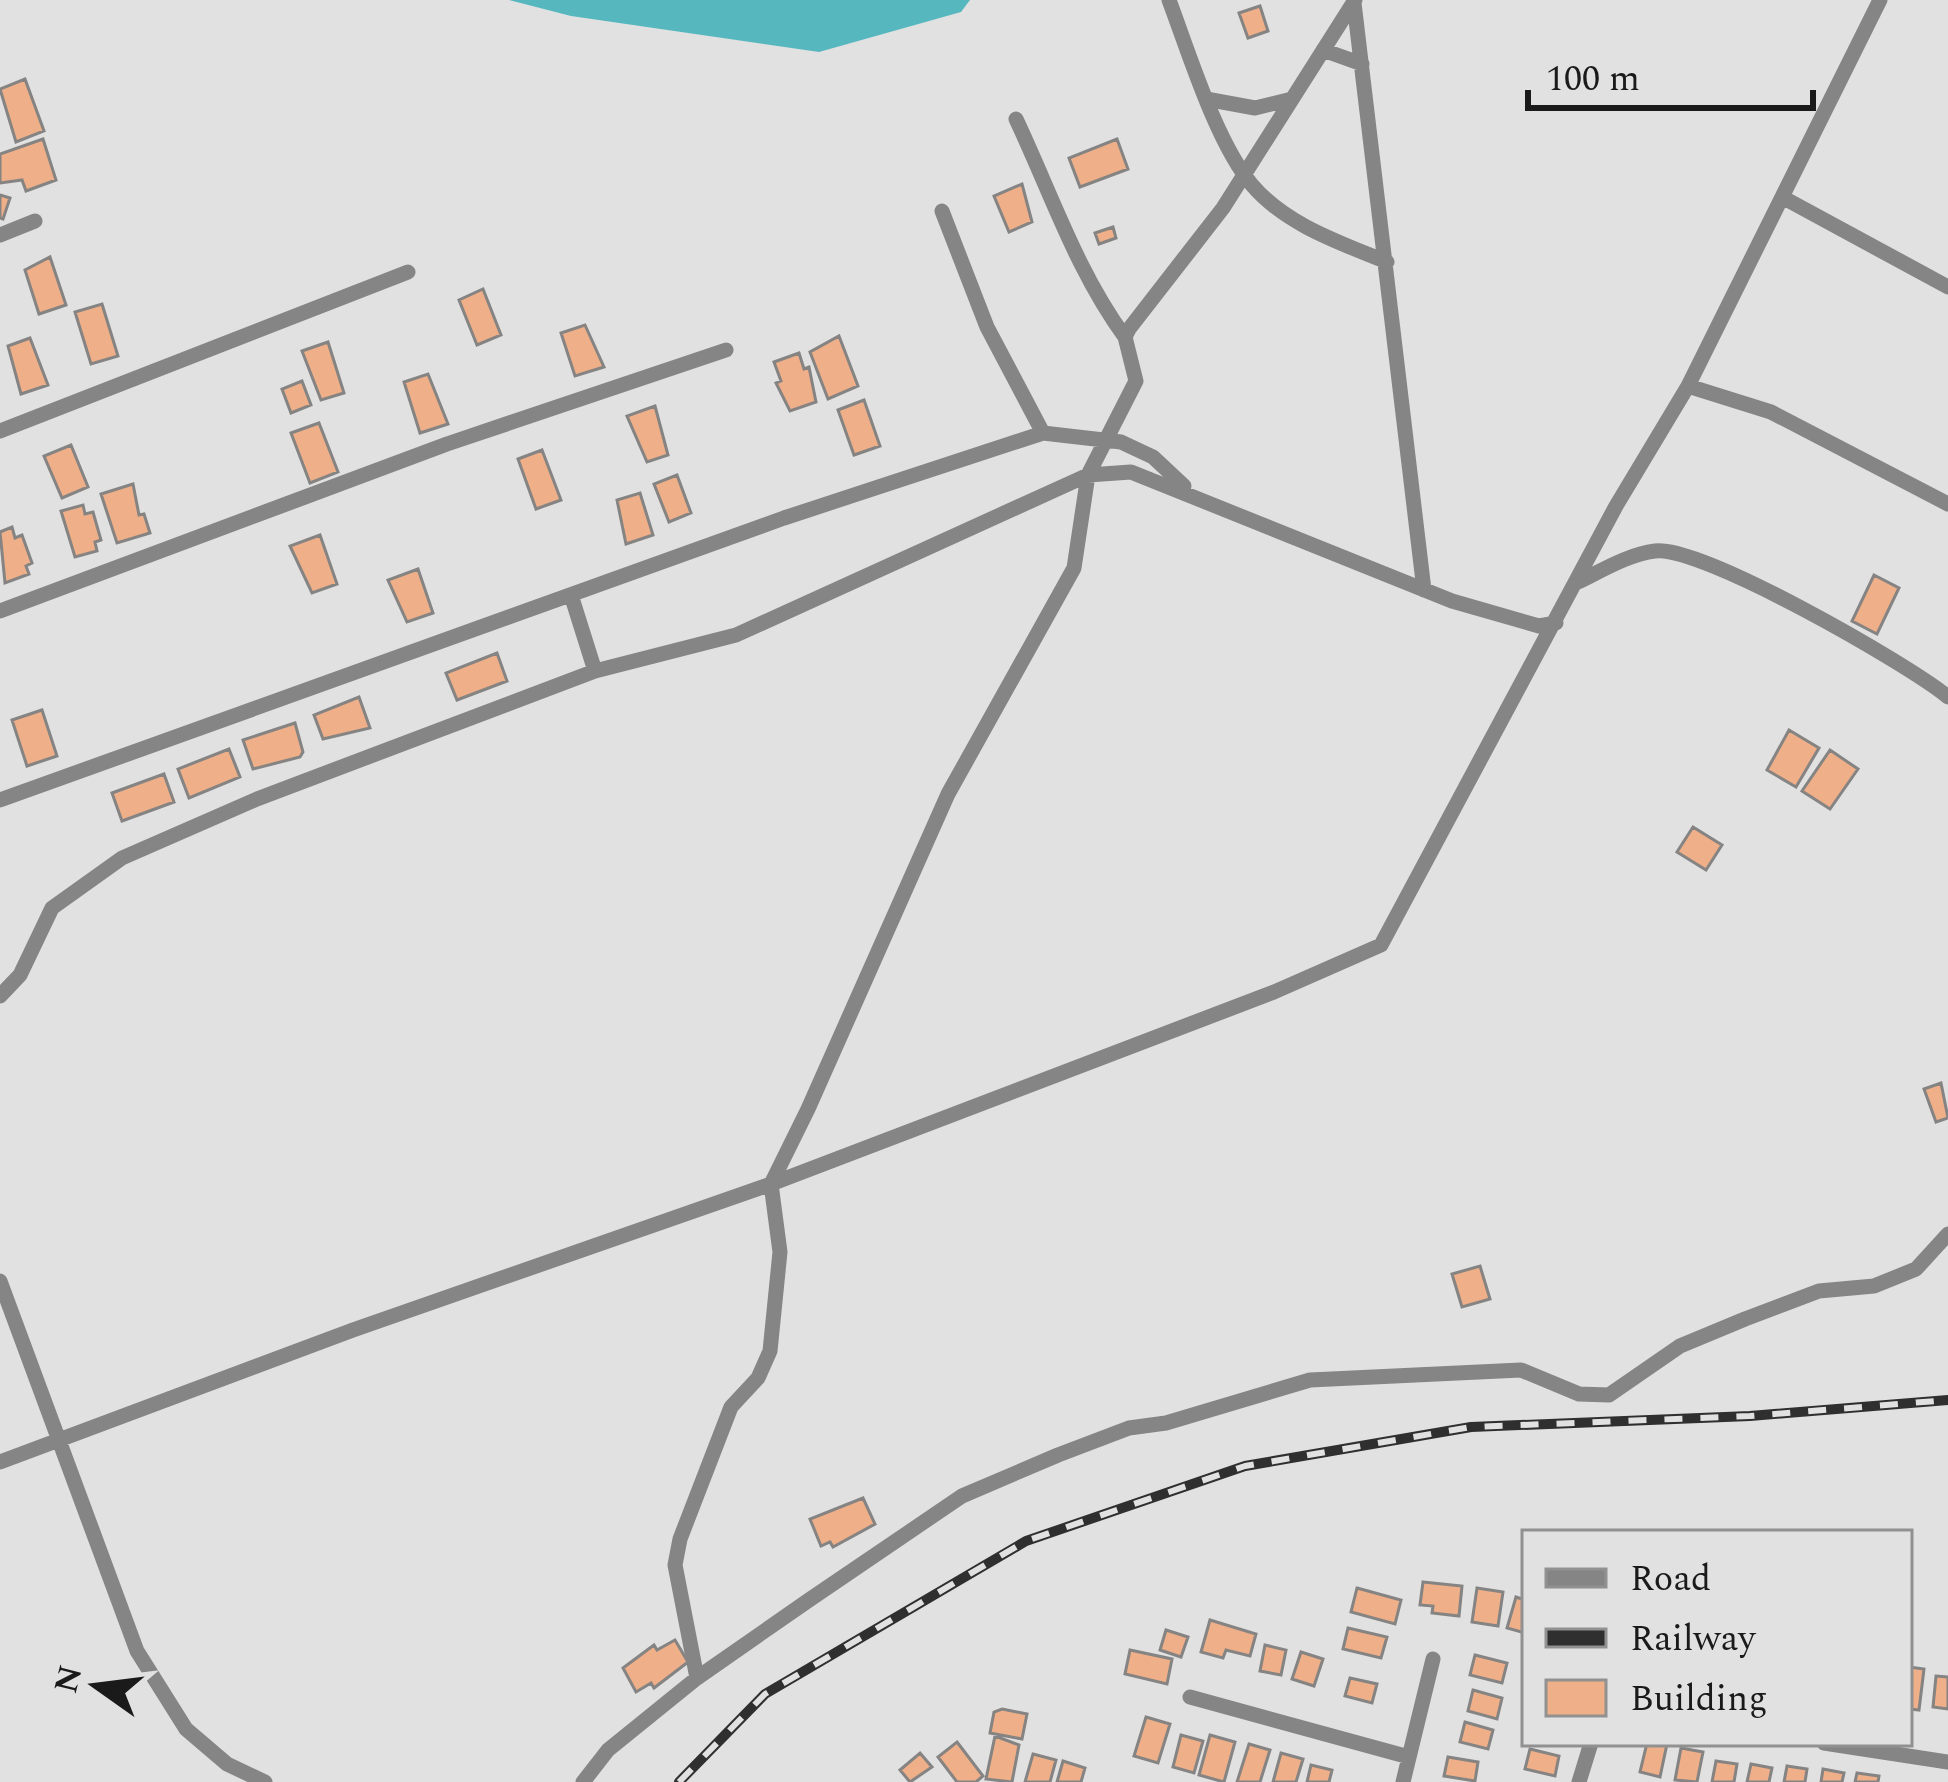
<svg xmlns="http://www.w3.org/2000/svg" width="1948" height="1782" viewBox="0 0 1948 1782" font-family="Spectral,serif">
	<rect width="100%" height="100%" fill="#e1e1e2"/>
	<path fill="#56b8be" d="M509 0H970L961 12 819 52 571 16Z"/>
	<path fill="#efaf88" stroke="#858483" stroke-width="3" d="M1260 6 1268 31 1248 38 1239 13Z
		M25 79 44 131 16 142 0 89Z
		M43 139 56 180 26 191 22 180 0 183V154Z
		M1117 139 1128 169 1080 187 1069 158Z
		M1022 184 1032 222 1009 232 994 196Z
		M0 195 10 198 3 219 0 218Z
		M1113 227 1116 238 1099 244 1095 233Z
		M50 257 66 305 39 314 25 270Z
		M483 289 501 335 477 345 459 300Z
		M102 304 118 356 91 364 75 312Z
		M585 325 604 367 575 376 561 333Z
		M839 336 858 386 828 399 810 352Z
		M30 338 48 385 21 394 8 346Z
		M328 342 344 393 321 400 302 351Z
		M799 353 804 369 809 367 816 402 790 411 776 383 781 381 774 362Z
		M428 374 448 424 420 433 404 382Z
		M302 381 311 405 291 413 282 389Z
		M864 400 880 446 854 455 838 410Z
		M655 406 668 455 647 462 627 416Z
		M319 423 338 472 310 483 291 433Z
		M71 445 88 487 62 498 44 456Z
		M542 450 561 500 536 509 518 459Z
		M677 475 691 513 669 522 654 484Z
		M133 484 139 515 144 514 150 533 117 543 101 494Z
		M640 493 653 535 626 544 617 500Z
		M83 505 85 514 93 512 101 540 95 542 97 551 75 557 61 511Z
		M12 527 15 538 22 535 32 563 26 566 29 574 5 583 0 532Z
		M320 535 337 584 312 593 290 546Z
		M418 569 433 613 407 622 388 580Z
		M1874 575 1899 588 1877 634 1852 621Z
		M497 653 507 681 457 700 446 673Z
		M359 697 370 728 323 739 314 715Z
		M42 710 57 756 27 766 12 720Z
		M295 723 303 752 300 757 253 769 243 740Z
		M1789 730 1819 748 1796 787 1767 770Z
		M229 749 240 777 189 798 178 769Z
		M1830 750 1858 769 1830 809 1802 791Z
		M164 774 174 802 122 821 112 793Z
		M1693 827 1722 845 1706 870 1677 852Z
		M1941 1083 1948 1118 1936 1122 1924 1089Z
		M1480 1266 1490 1299 1462 1307 1452 1274Z
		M863 1498 875 1524 833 1547 830 1542 821 1546 810 1519Z
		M1423 1582 1462 1586 1459 1616 1432 1613 1433 1606 1420 1605Z
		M1357 1588 1401 1600 1395 1624 1351 1612Z
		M1477 1588 1503 1592 1498 1626 1472 1622Z
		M1516 1597 1525 1600V1633L1507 1628Z
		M1210 1620 1256 1634 1250 1656 1226 1650 1223 1658 1201 1652Z
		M1348 1628 1387 1637 1381 1658 1343 1649Z
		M1166 1630 1188 1637 1181 1657 1160 1650Z
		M675 1640 688 1662 654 1688 651 1683 636 1692 623 1668 654 1645 657 1650Z
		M1265 1645 1286 1650 1281 1675 1260 1671Z
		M1130 1650 1172 1659 1167 1684 1125 1674Z
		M1301 1652 1323 1659 1314 1686 1292 1679Z
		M1475 1655 1507 1663 1502 1683 1470 1675Z
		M1909 1667 1924 1669 1919 1710 1909 1709Z
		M1936 1676 1948 1677V1709L1933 1707Z
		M1350 1678 1377 1684 1372 1703 1345 1696Z
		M1473 1690 1502 1698 1497 1719 1468 1711Z
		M1002 1709 1027 1714 1022 1739 990 1733 994 1712Z
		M1146 1717 1170 1724 1158 1763 1134 1756Z
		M1465 1722 1493 1730 1488 1749 1460 1742Z
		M1181 1735 1203 1741 1194 1773 1173 1767Z
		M1210 1735 1235 1742 1224 1782 1199 1775Z
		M995 1736 1019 1745 1012 1782 986 1779Z
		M957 1742 983 1776 976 1782H957L938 1757Z
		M1647 1743 1667 1744 1660 1777 1640 1772Z
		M1249 1744 1270 1750 1260 1782H1237Z
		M1681 1748 1703 1752 1697 1782 1675 1780Z
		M1530 1749 1559 1756 1555 1776 1525 1769Z
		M920 1753 932 1767 910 1782 900 1770Z
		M1281 1753 1303 1759 1296 1782H1273Z
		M1033 1754 1056 1760 1050 1782H1025Z
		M1448 1757 1478 1762 1475 1781 1444 1776Z
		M1063 1761 1085 1768 1081 1782H1057Z
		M1716 1761 1737 1764 1734 1782H1712Z
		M1751 1764 1772 1768 1769 1782H1747Z
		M1311 1765 1332 1770 1329 1782H1307Z
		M1787 1766 1807 1769 1805 1782H1784Z
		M1823 1769 1844 1773 1842 1782H1821Z
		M1857 1773 1879 1776 1878 1782H1855Z"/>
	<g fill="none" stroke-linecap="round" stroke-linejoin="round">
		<path stroke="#868586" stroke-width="15" d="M1169 0C1189 53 1216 142 1252 185 1286 225 1341 243 1387 262
			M1354 3 1424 590
			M1323 50 1362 64
			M1206 99 1255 108 1292 99
			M1016 119C1051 193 1077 272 1125 337
			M1782 197 1948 287
			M942 211 987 327 1043 433
			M0 235 35 221
			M1688 386 1771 412 1948 504
			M0 431 408 272
			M1578 582C1601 571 1629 554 1655 551 1701 545 1908 664 1948 697
			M572 598 595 671
			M0 611 447 444 726 350
			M0 800 784 518 1043 433 1121 442 1153 457 1184 486
			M0 996 20 975 52 908 122 858 257 799 595 671 736 635 1088 475 1131 472 1452 601 1539 626 1556 623
			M0 1281 137 1651 186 1729 227 1764 265 1782
			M0 1462 353 1330 771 1184 1274 992 1381 945 1616 506 1688 386 1880 0
			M697 1678 675 1565 680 1539 731 1407 758 1378 770 1351 780 1252 771 1184 808 1109 948 794 1074 568 1088 475 1136 381 1125 337 1129 329 1223 208 1355 0
			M1190 1697 1409 1757
			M1824 1743 1948 1762
			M583 1782 608 1750 697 1678 809 1600 962 1496 1058 1455 1129 1428 1166 1423 1310 1380 1521 1370 1579 1394 1609 1395 1680 1346 1745 1319 1819 1291 1874 1286 1916 1269 1948 1234
			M1403 1782 1433 1659
			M1579 1782 1591 1743"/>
		<defs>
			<path id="rail" d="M679 1782 765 1694 1026 1541 1245 1466 1471 1427 1750 1416 1948 1400"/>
		</defs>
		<use href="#rail" stroke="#2f2f2f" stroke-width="10"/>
		<use href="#rail" stroke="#e1e1e2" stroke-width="6" stroke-dasharray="18" stroke-linecap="butt"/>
	</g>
	<rect x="1522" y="1530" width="390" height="216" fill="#e1e1e2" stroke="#919192" stroke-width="3"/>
	<rect x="1546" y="1569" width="60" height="18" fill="#868586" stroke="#919192" stroke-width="3"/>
	<text x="1630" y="1590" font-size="36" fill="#1a1a1a">Road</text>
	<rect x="1546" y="1629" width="60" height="18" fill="#2f2f2f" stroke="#919192" stroke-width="3"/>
	<text x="1630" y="1650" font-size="36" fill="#1a1a1a">Railway</text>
	<rect x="1546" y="1680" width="60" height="36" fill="#efaf88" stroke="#919192" stroke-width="3"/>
	<text x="1630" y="1710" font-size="36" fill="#1a1a1a">Building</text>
	<g transform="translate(96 1686) rotate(284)" stroke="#e1e1e2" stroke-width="9" paint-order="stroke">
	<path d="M0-9L21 45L0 30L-21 45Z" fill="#1a1a1a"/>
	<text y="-18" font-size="33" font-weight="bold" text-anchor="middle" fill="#1a1a1a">N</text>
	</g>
	<path d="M1528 90v18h285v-18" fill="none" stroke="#1a1a1a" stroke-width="6"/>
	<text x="1546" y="90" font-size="36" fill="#1a1a1a" stroke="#e1e1e2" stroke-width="9" paint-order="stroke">100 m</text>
</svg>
